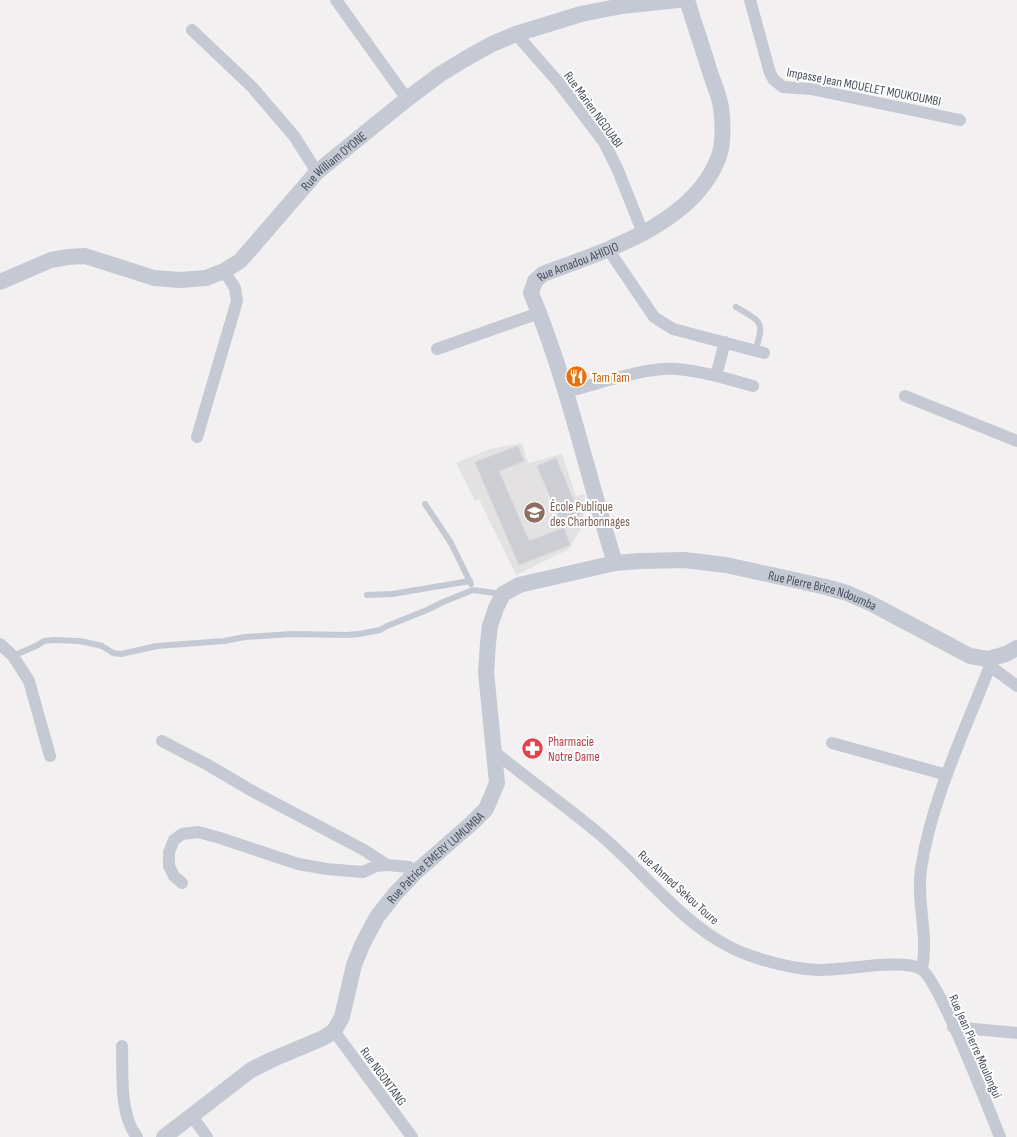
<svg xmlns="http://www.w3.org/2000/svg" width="1017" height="1137" viewBox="0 0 1017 1137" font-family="'Sofia Sans Condensed',sans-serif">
	<rect width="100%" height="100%" fill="#f2f0f0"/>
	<path fill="#e3e1e2" d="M522 443 528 463 562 454 576 496 585 494 583 525 569 549 516 575 479 499 475 501 456 463 490 449Z"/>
	<path fill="#cdced4" stroke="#d4d5db" d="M518 446 524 461 499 471 529 541 564 528 570 545 536 558 519 565 475 462Z
		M556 458 580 516 562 524 537 466Z"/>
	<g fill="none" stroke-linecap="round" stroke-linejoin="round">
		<path stroke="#c4c9d4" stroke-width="6" d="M736 307C762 322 765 322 755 351
			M425 504 451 543 471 584
			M367 595 392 594 470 581
			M13 656 38 645 44 641 54 640 79 641 94 644 102 646 113 653 121 654 157 646 224 641 245 637 292 634 347 635 359 634 380 630 387 626 427 610 443 602 473 590 502 594"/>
		<path stroke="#c4c9d4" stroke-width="12" d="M336 0 407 99
			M750 0 770 73 774 80 783 87 811 89 960 120
			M192 30 252 87 294 136 317 172
			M516 34 559 83 604 142 617 168 643 233
			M608 249 654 317 673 329 764 353
			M437 349 539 313
			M716 376 725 342
			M566 392C597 384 644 367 676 369 702 371 728 379 753 386
			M905 396 1017 441
			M197 437 237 301 235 288 224 271
			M0 644 13 656 29 681 50 756
			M990 666 1017 686
			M162 741 208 765 254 792 364 850 387 865 409 867 417 871
			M832 743 947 775
			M495 752C531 782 569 808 604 838 651 879 693 938 754 957 775 964 796 969 818 970 844 971 901 958 921 969 938 978 990 1112 1000 1137
			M182 883 174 876 169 866V852L174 840 182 834 198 832 220 838 298 864 327 869 363 872 376 866 387 865
			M922 969C929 934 916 903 921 869 931 801 965 730 990 666L988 659
			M953 1027 1017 1033
			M334 1031 412 1137
			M122 1046C123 1074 119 1114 137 1137
			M192 1116 207 1137"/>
		<g stroke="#c4c9d4" stroke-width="16">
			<path id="s1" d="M0 282 51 260 68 257 85 256 154 278 180 280 206 278 224 271 240 261 254 245 317 172 407 99 439 75 465 59 492 44 516 34 581 14 622 6 678 0"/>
			<path id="s2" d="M615 563C587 474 567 379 531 293L535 281 543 274C604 251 692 225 718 159 724 144 723 123 721 107 719 95 713 82 709 69 702 46 694 23 687 0"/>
			<path id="s3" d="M164 1137 251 1070 271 1060 323 1038 334 1031 342 1017 354 965 363 943 377 917 395 894 417 871 472 823 486 809 497 783 486 672 488 643 490 626 496 608 503 594 519 585 615 563 640 561 684 560 726 565 826 587 847 593 872 604 970 656 988 659 1006 654 1017 648"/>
		</g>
	</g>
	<defs>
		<symbol id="restaurant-disc" viewBox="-11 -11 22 22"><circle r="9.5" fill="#e8710a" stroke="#fff"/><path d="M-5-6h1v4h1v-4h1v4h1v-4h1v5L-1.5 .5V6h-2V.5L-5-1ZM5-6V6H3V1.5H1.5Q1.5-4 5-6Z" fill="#fff"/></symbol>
		<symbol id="school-disc" viewBox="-11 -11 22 22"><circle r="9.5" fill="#8d6e63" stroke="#fff"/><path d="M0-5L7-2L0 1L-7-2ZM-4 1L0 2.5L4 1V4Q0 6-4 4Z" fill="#fff"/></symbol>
		<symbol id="pharmacy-disc" viewBox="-11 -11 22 22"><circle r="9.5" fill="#e0444e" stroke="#fff"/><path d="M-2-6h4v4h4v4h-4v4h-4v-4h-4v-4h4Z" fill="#fff"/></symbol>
	</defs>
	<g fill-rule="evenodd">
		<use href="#restaurant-disc" x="564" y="364" width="25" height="25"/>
		<use href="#school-disc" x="522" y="500" width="25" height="25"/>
		<use href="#pharmacy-disc" x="520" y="736" width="25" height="25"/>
	</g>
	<g text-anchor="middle" stroke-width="4" stroke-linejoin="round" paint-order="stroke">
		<g font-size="13" fill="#484f5d" stroke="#fff">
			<text transform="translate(864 86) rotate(11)" y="5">Impasse Jean MOUELET MOUKOUMBI</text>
			<text transform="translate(594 109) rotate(54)" y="5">Rue Marien NGOUABI</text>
			<text dy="5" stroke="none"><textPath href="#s1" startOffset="390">Rue William OYONE</textPath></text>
			<text dy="5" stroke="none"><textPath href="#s2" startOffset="343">Rue Amadou AHIDJO</textPath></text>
			<text dy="5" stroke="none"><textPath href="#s3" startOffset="1027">Rue Pierre Brice Ndoumba</textPath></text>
			<text dy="5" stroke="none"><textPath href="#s3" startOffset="408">Rue Patrice EMERY LUMUMBA</textPath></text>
			<text transform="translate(679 887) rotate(42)" y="5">Rue Ahmed Sekou Toure</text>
			<text transform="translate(976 1046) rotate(66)" y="5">Rue Jean Pierre Moulongui</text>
			<text transform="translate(384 1076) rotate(54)" y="5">Rue NGONTANG</text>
		</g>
		<g font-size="13" fill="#c56008" stroke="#fff" text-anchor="start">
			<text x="592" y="382">Tam Tam</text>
		</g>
		<g font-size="13" fill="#785e54" stroke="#fff" text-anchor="start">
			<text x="550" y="511">École Publique<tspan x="550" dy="15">des Charbonnages</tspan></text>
		</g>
		<g font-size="13" fill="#be3a42" stroke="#fff" text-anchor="start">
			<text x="548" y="746">Pharmacie<tspan x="548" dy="15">Notre Dame</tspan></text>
		</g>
	</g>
</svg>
